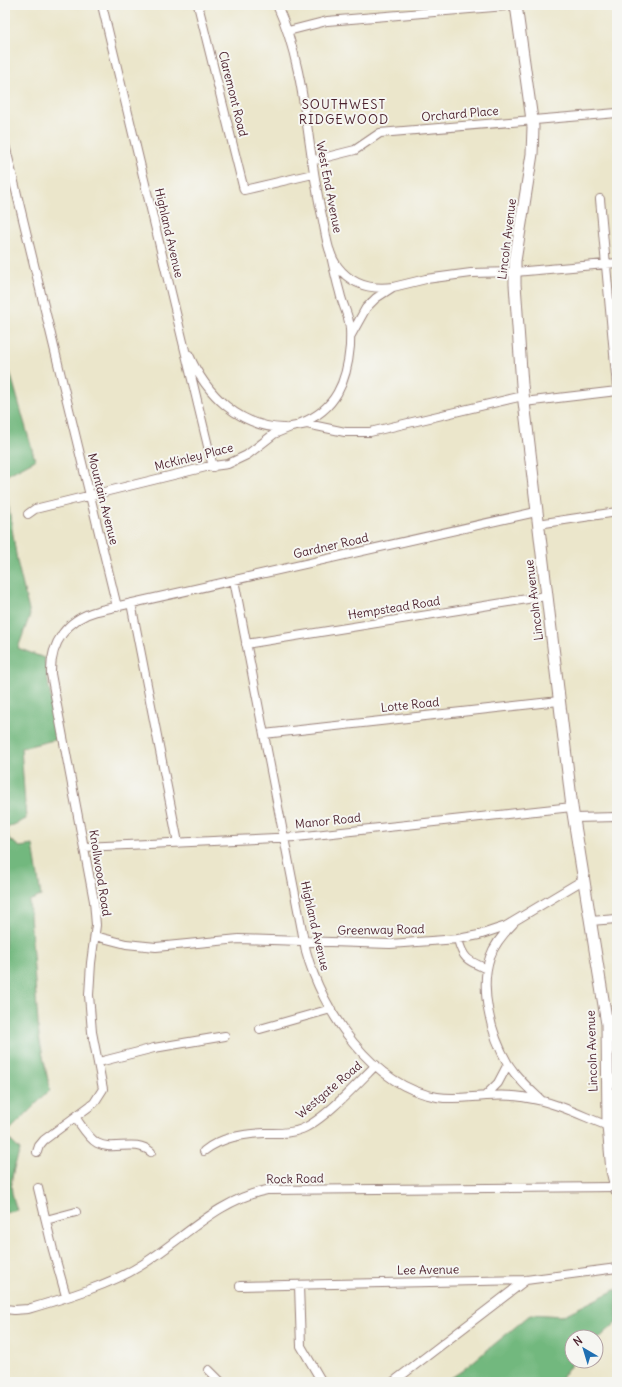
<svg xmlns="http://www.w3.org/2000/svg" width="622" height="1387" viewBox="0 0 622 1387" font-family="Delius,sans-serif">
	<rect width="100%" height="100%" fill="#f6f6f2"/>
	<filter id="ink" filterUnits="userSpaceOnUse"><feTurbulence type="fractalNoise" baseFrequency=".025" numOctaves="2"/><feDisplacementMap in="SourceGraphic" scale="8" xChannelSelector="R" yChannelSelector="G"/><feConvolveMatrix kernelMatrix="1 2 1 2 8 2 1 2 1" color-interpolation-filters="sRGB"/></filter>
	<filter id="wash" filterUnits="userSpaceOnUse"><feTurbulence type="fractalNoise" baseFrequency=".012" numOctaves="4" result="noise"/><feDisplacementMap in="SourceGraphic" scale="16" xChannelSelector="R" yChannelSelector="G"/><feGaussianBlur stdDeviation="0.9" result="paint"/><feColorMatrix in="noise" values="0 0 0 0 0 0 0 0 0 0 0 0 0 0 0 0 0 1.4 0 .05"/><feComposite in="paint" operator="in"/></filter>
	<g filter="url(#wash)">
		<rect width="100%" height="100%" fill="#ebe6cb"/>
		<path fill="#72b87e" stroke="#5e6c54" d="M5 366 10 372 35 460 5 476Z
			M5 483 17 561 30 615 18 648 44 658 58 739 21 748 26 819 7 828 9 839 20 847 33 845 41 896 29 901 39 1037 50 1090 5 1135Z
			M5 1135 20 1150C12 1174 7 1185 17 1210L5 1213Z
			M617 1289V1322L596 1341V1337H572V1361H574L559 1382H445L463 1370 531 1314 562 1316Z"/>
	</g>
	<g filter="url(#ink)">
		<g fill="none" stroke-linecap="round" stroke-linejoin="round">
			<defs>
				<path id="minor" d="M102 5 213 467
					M198 5 244 190 313 174
					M277 5C307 71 306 146 322 216 326 233 327 253 338 267 352 285 371 290 393 287
					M288 31 327 21 518 5
					M5 145 117 607
					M311 161 355 150 380 133 617 113
					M600 199 617 387
					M351 335 366 308 376 298 393 287 426 279 471 273 515 272 617 263
					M189 355C206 394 239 427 284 428
					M524 402 617 391
					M301 423C336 410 347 381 350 346 350 338 351 330 349 322 347 312 342 303 340 293 336 279 333 265 330 251
					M28 514 35 509 206 467 228 464 247 455 274 434 291 427 307 424 345 432H370L523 396
					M538 524 617 512
					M234 580 306 951C322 1011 372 1086 437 1097 454 1100 469 1097 486 1096 500 1095 514 1095 528 1098 555 1102 582 1116 608 1126
					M131 603 178 843
					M246 644 546 596
					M264 734 559 701
					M574 818 617 817
					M84 847 296 837 572 807
					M590 921 617 919
					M513 924C504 933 494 945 490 957 479 989 491 1035 508 1064 517 1078 529 1089 541 1100
					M95 936 126 944 156 947 239 939 390 944 458 939 479 935 506 926 583 880
					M458 939C463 960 469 961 487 969
					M260 1029 331 1009
					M99 1062 154 1048 225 1036
					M607 1073 617 1085
					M485 1096 498 1083 508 1064
					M75 1117C81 1125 88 1138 97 1143 114 1152 135 1138 151 1152
					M204 1151C221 1137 244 1134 265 1133 277 1133 290 1134 302 1129 324 1120 358 1083 376 1065
					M37 1152 39 1146 44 1140 94 1103 103 1089 92 1032 89 995 91 963 96 925 94 901 51 674C50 643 67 619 97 611L536 512
					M38 1188 53 1250 66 1296
					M46 1220 76 1212
					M299 1285 301 1346 322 1382
					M240 1286 526 1280 617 1268
					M5 1309 14 1310 28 1309C62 1299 110 1285 140 1266 181 1241 218 1199 267 1190L616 1187
					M209 1370 221 1382
					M393 1382 526 1280"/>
				<path id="major" d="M516 5 533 127 532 154 515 261V284L522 385 572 807 607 1024 608 1126 612 1171 617 1191"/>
			</defs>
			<use href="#minor" stroke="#9a827b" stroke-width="10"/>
			<use href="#major" stroke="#9a827b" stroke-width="13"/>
			<use href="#minor" stroke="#fff" stroke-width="8"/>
			<use href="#major" stroke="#fff" stroke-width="11"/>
		</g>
	</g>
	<g text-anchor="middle" stroke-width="4" stroke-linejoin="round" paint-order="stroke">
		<g font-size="12" fill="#4a1f2b" stroke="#f6f6f2">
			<text transform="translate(233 94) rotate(76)" y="4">Claremont Road</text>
			<text transform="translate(460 114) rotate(-5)" y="4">Orchard Place</text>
			<text transform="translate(329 187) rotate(79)" y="4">West End Avenue</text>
			<text transform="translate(169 233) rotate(77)" y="4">Highland Avenue</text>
			<text transform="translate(507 239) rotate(-83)" y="4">Lincoln Avenue</text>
			<text transform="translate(194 457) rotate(-14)" y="4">McKinley Place</text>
			<text transform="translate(103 499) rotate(76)" y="4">Mountain Avenue</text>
			<text transform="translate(331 546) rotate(-13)" y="4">Gardner Road</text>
			<text transform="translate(534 600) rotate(-97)" y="4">Lincoln Avenue</text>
			<text transform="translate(394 608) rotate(-9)" y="4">Hempstead Road</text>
			<text transform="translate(410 705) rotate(-6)" y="4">Lotte Road</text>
			<text transform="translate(328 821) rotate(-6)" y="4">Manor Road</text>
			<text transform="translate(100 873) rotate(81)" y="4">Knollwood Road</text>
			<text transform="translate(315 926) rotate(77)" y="4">Highland Avenue</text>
			<text transform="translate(381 930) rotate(-1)" y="4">Greenway Road</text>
			<text transform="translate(592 1051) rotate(-92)" y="4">Lincoln Avenue</text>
			<text transform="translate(329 1090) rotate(-40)" y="4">Westgate Road</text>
			<text transform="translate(295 1179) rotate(-1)" y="4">Rock Road</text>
			<text transform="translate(428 1270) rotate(-1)" y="4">Lee Avenue</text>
		</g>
		<g font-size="13" letter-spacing="1" fill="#4a1f2b" stroke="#f6f6f2">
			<text x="344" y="109">SOUTHWEST<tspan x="344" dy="15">RIDGEWOOD</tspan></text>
		</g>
	</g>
	<rect width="622" height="1387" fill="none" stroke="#f6f6f2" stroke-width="20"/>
	<g transform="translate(584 1349) rotate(322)"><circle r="19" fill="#f6f6f2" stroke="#b1a0a2"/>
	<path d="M0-3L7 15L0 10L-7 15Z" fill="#1f6fb2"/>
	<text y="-6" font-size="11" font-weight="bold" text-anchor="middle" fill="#4a1f2b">N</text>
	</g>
</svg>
